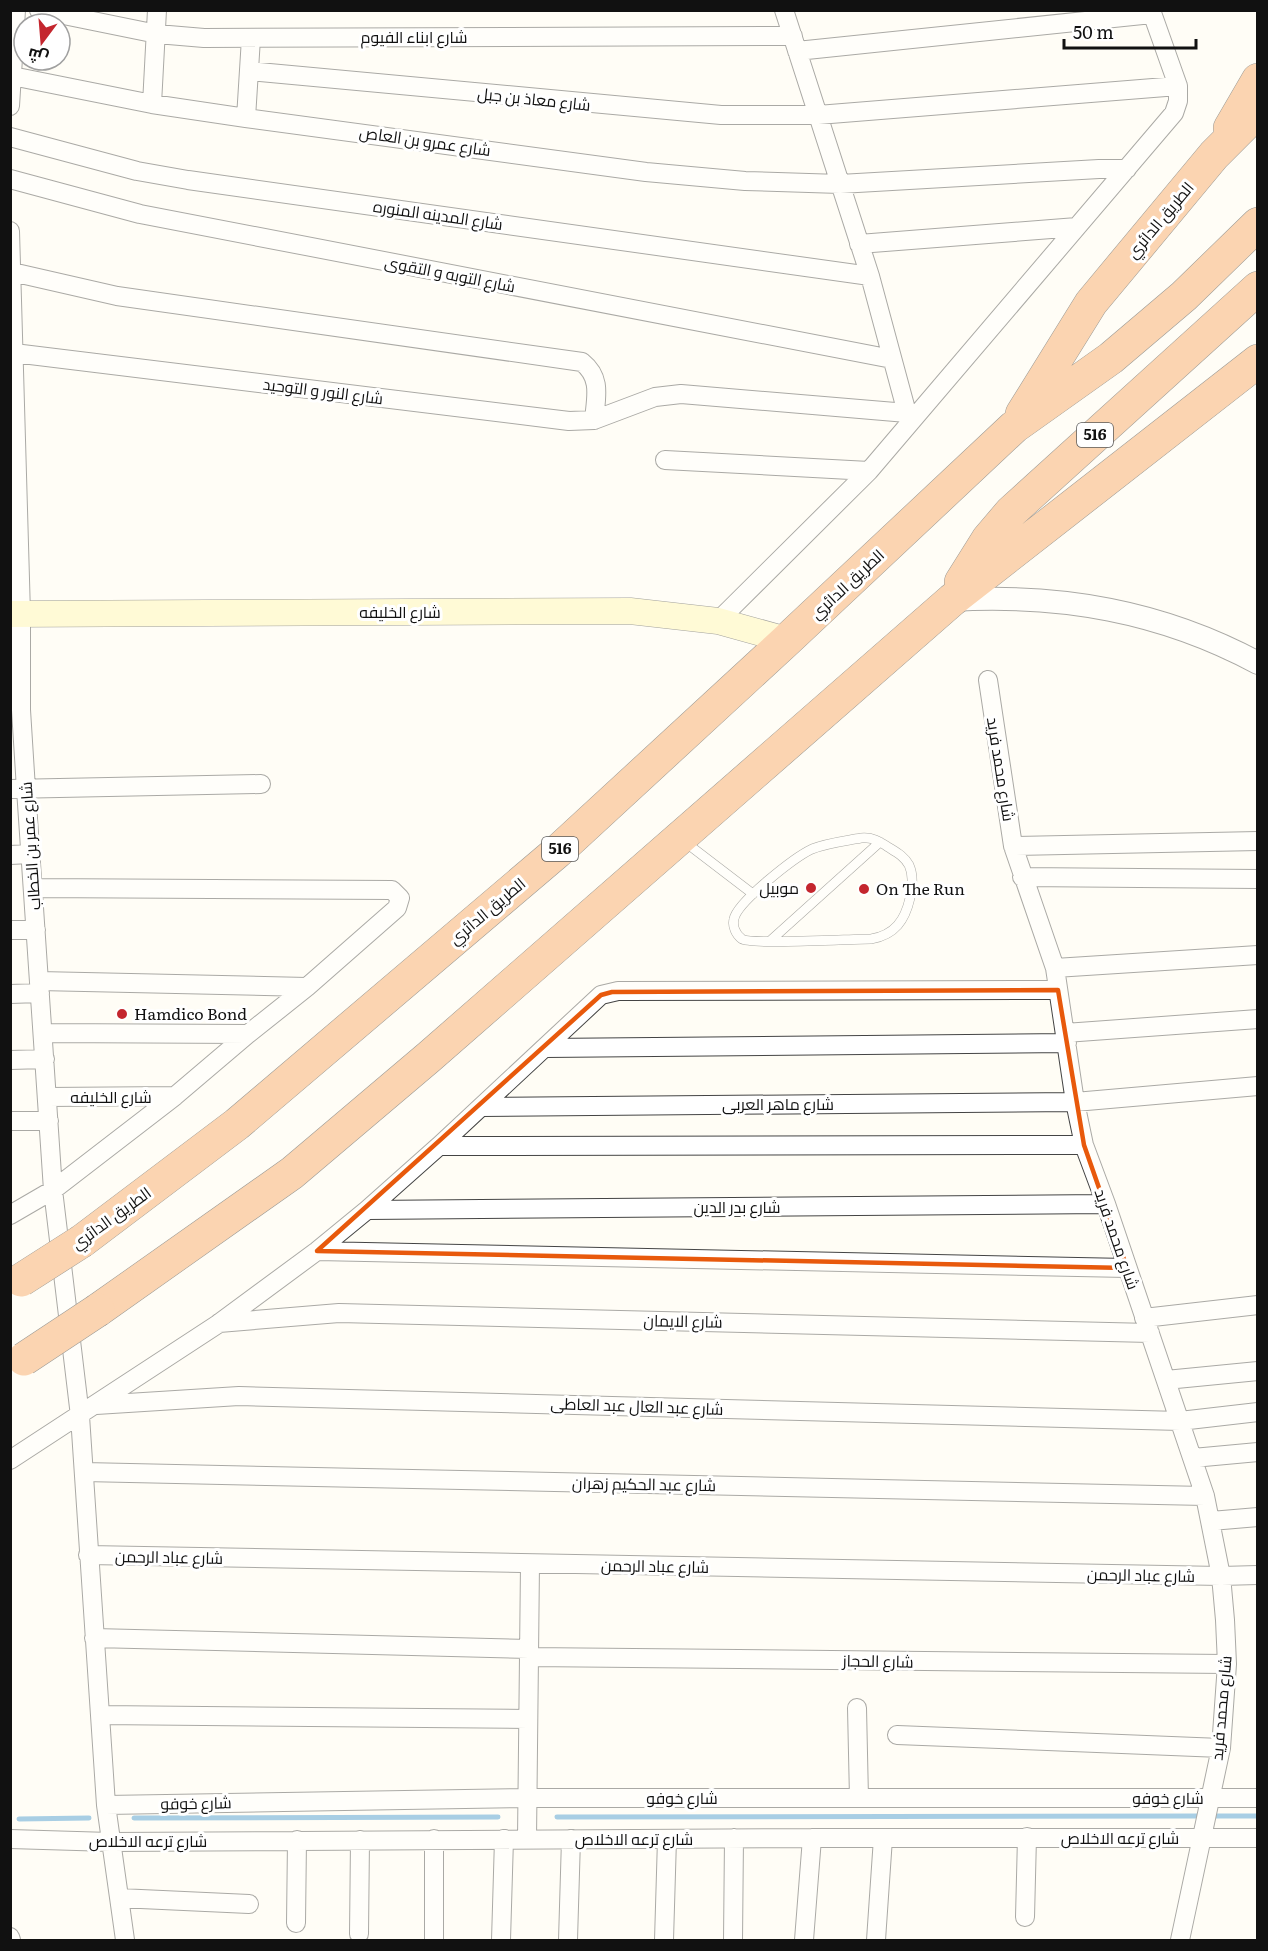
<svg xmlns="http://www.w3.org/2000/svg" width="1268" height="1951" viewBox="0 0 1268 1951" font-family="Literata,Cairo,serif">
	<rect width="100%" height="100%" fill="#fffdf5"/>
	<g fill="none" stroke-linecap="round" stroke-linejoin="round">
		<path stroke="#3f96cf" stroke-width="5" d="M1211 1816H1258
			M557 1817 1202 1816
			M134 1818 498 1817
			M19 1819 89 1818"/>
		<defs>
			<path id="service" d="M861 838C872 837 879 841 888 847 896 852 904 856 909 865 914 876 912 887 910 898 905 920 895 935 871 939 852 939 752 945 742 939 736 935 732 926 734 919 737 902 795 857 812 849 827 843 845 841 861 838Z
				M685 842 753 894
				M770 941 880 842"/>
			<path id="minor" d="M39 10 157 34 204 38 793 36
				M784 10 870 276 907 413 911 421
				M797 51 1152 14
				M249 71 721 115H818L1178 86
				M12 76 152 104 246 118 646 172 745 181 840 184 1099 169H1127
				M152 104 157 10
				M10 106 16 10
				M246 118 251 38
				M10 137 137 171 188 180 870 276
				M10 179 140 214 892 359
				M10 231 21 614V710L26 789 53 1190 80 1416 106 1805 125 1940
				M859 244 1077 227
				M12 272 117 296 582 362C602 378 596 397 594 420
				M14 353 569 421 594 420 655 397 681 394 907 413
				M665 460 869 471
				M718 621 869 471 1174 113 1178 101V86L1151 10
				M988 680 1013 846 1055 968 1075 1102 1084 1145 1106 1204 1205 1496 1221 1576 1225 1620 1227 1664 1221 1748 1180 1940
				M10 789 261 784
				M1013 846 1258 841
				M10 855 30 854
				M1022 877 1258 879
				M10 930H36
				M1055 968 1258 955
				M39 981 307 987
				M10 994 40 993
				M43 1033 248 1034
				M1065 1033 1258 1019
				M545 1048 1067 1043
				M10 1060 45 1059
				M47 1097 175 1096
				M481 1107 1075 1102 1258 1086
				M10 1121H49
				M439 1146 1084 1145
				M367 1210 1106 1204
				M10 1215 53 1190 175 1096 248 1034 307 987 397 908 400 898 392 890 33 888
				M317 1251 1127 1268
				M1144 1318 1258 1305
				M219 1323 339 1313 1150 1333
				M1166 1380 1258 1371
				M96 1405 239 1396 1180 1421 1258 1412
				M1193 1458 1258 1452
				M10 1460 218 1324 317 1251 367 1210 439 1146 601 995 618 991 1058 990
				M84 1472 1205 1496
				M1211 1521 1258 1517
				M88 1555 1221 1576 1258 1575
				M94 1638 529 1649
				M529 1657 1227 1664
				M857 1708 859 1798
				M100 1715 528 1719
				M897 1735 1221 1748
				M106 1805 528 1798H1258
				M10 1839 110 1842 812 1838H1258
				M527 1839 530 1564
				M119 1898 249 1904
				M1025 1917 1027 1837
				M296 1923 297 1840
				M359 1934 360 1840
				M10 1937 11 1940
				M434 1940V1839
				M501 1940 504 1839
				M568 1940 571 1839
				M664 1940 667 1839
				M733 1940 734 1838
				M804 1940 812 1838
				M876 1940 883 1838"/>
			<path id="tertiary" d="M952 600C1061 594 1161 611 1258 663"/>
			<path id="secondary" d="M10 614 630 611 718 621 787 640"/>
			<path id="motorway" d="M1230 128 1258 80
				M1022 414 1091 303 1214 155 1258 111
				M961 582 988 539 1011 512 1258 288
				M82 1241 237 1124 557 852 787 640 1014 427 1111 358 1184 296 1258 224
				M98 1310 292 1173 429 1057 952 600 1258 361"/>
		</defs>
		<use href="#service" stroke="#444" stroke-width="10"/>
		<use href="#minor" stroke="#444" stroke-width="20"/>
		<use href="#tertiary" stroke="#444" stroke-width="24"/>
		<use href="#secondary" stroke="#333" stroke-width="27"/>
		<use href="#motorway" stroke="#222" stroke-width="34"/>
		<use href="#service" stroke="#fff" stroke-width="9"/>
		<use href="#minor" stroke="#fff" stroke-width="18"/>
		<use href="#tertiary" stroke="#fff" stroke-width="22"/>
		<use href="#secondary" stroke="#fff6b0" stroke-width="26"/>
		<use href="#motorway" stroke="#f5a25d" stroke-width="33"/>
		<defs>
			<path id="motorway-bridge" d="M21 1280 82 1241
				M24 1359 98 1310"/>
		</defs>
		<use href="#motorway-bridge" stroke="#222" stroke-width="34" stroke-linecap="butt"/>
		<use href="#motorway-bridge" stroke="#f5a25d" stroke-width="33"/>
	</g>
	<path d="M0 0H1268V1951H0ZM1058 990 1084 1145 1127 1268 317 1251 601 995 612 992Z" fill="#fffdf5" fill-opacity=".55" fill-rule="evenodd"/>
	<path fill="none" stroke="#e8590c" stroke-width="4.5" stroke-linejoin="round" d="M1058 990 1084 1145 1127 1268 317 1251 601 995 612 992Z"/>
	<g fill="#c4262e" stroke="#fff" stroke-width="2">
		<circle cx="811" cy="888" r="6"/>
		<circle cx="864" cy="889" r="6"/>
		<circle cx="122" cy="1014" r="6"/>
	</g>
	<g text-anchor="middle" stroke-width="6" stroke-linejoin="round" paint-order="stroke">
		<g fill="#fff" stroke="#585858" stroke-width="1.5">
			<rect x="1077" y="423" width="36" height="24" rx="4.5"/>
			<rect x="542" y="837" width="36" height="24" rx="4.5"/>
		</g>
		<g font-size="15" font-weight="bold" fill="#111">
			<text x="1095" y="440">516</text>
			<text x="560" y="854">516</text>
		</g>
		<g font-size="16" fill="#111" stroke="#fff">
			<text x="414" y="43">شارع ابناء الفيوم</text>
			<text transform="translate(534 99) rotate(6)" y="6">شارع معاذ بن جبل</text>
			<text transform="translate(425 141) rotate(8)" y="6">شارع عمرو بن العاص</text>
			<text transform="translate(438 215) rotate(8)" y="6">شارع المدينه المنوره</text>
			<text transform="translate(1160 220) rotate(-50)" y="6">الطريق الدائري</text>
			<text transform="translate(450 274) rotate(11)" y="6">شارع التوبه و التقوى</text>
			<text transform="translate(323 391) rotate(7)" y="6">شارع النور و التوحيد</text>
			<text transform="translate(847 584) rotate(-43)" y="6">الطريق الدائري</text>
			<text x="400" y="618">شارع الخليفه</text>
			<text transform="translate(1001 769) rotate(81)" y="6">شارع محمد فريد</text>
			<text transform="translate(30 846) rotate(-94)" y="6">شارع عمر بن الخطاب</text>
			<text transform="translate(487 911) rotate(-40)" y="6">الطريق الدائري</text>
			<text x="111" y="1103">شارع الخليفه</text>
			<text x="778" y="1110">شارع ماهر العربى</text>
			<text x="737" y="1213">شارع بدر الدين</text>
			<text transform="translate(111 1218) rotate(-36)" y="6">الطريق الدائري</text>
			<text transform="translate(1117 1239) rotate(71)" y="6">شارع محمد فريد</text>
			<text transform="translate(683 1321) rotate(1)" y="6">شارع الايمان</text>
			<text transform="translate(637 1406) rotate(2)" y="6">شارع عبد العال عبد العاطى</text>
			<text transform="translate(644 1484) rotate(1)" y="6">شارع عبد الحكيم زهران</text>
			<text transform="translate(169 1557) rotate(1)" y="6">شارع عباد الرحمن</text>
			<text transform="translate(655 1566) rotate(1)" y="6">شارع عباد الرحمن</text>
			<text transform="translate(1141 1575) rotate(1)" y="6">شارع عباد الرحمن</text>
			<text transform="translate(878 1661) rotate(1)" y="6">شارع الحجاز</text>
			<text transform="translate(1221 1708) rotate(-85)" y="6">شارع محمد فريد</text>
			<text x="682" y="1804">شارع خوفو</text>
			<text x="1168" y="1804">شارع خوفو</text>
			<text transform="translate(196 1803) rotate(-1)" y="6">شارع خوفو</text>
			<text x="1120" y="1844">شارع ترعه الاخلاص</text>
			<text x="634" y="1845">شارع ترعه الاخلاص</text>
			<text x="148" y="1847">شارع ترعه الاخلاص</text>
		</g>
		<g font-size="16" fill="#111" stroke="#fff" text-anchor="start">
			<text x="799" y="894" text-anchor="end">موبيل</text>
			<text x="876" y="895">On The Run</text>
			<text x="134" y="1020">Hamdico Bond</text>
		</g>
	</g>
	<rect width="1268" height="1951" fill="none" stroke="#111111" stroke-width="24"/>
	<g transform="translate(42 42) rotate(196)"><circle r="28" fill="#ffffff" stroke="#a0a0a0" stroke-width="1.5"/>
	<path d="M0-4.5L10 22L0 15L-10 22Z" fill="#c4262e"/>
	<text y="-9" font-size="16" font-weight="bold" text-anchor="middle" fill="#111111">ش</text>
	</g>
	<path d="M1064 39v9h132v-9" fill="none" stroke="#111111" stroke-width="3"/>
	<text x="1073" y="39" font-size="18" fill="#111111" stroke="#ffffff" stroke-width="4.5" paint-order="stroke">50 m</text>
</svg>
